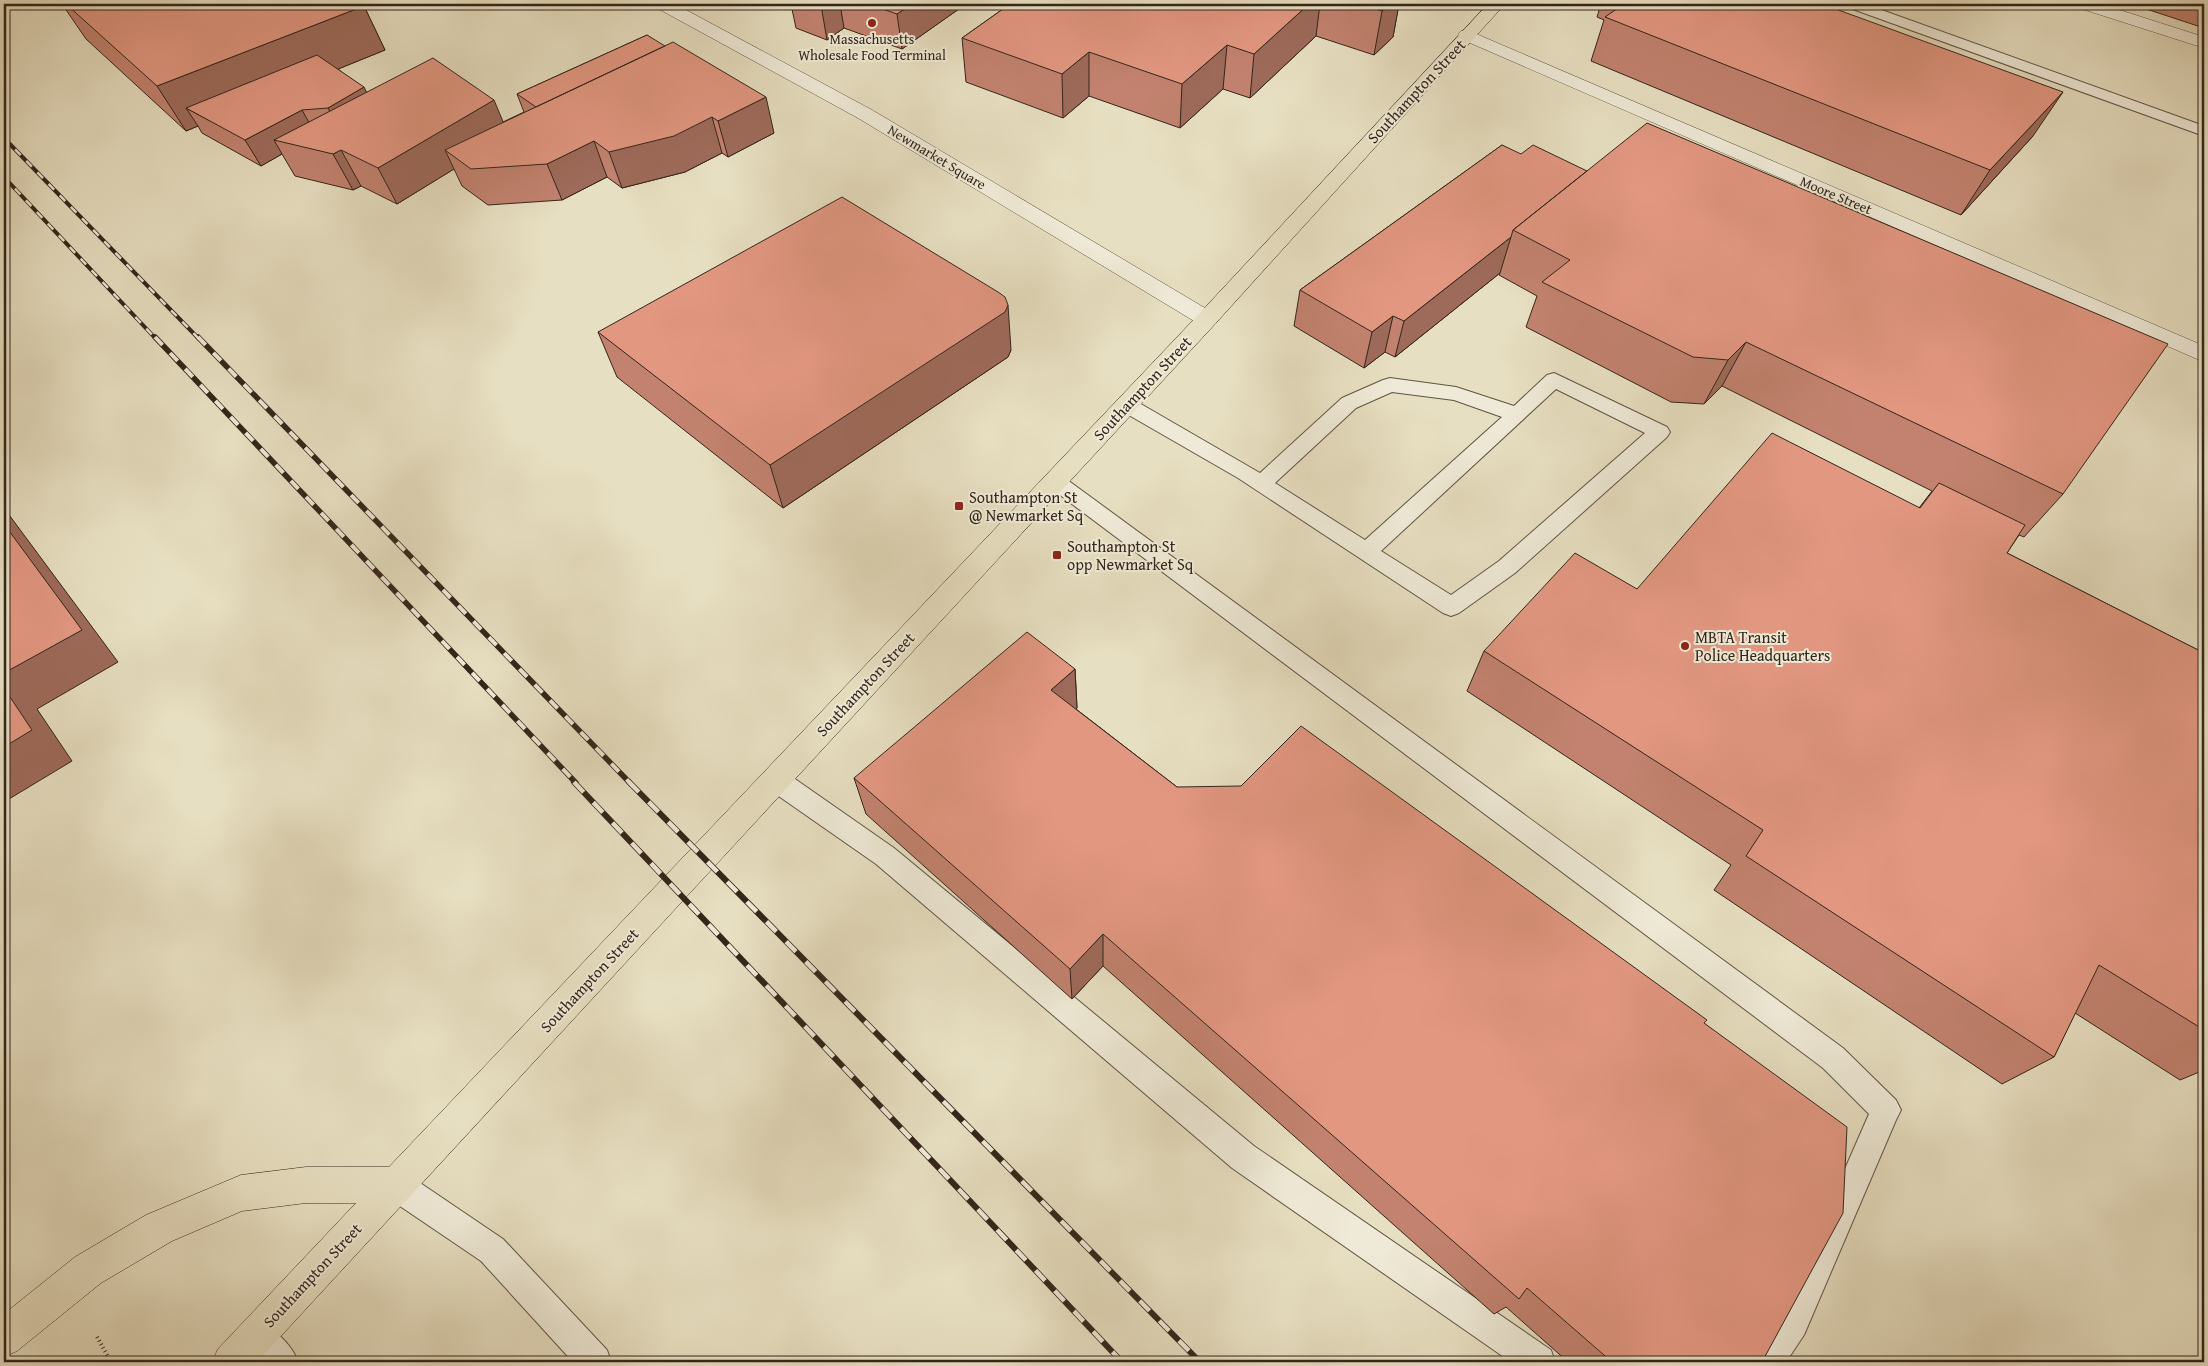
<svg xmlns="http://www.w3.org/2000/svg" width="2208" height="1366" viewBox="0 0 2208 1366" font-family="'Gentium Book Plus',serif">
	<rect width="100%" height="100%" fill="#e7dfc1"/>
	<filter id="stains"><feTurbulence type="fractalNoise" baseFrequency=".004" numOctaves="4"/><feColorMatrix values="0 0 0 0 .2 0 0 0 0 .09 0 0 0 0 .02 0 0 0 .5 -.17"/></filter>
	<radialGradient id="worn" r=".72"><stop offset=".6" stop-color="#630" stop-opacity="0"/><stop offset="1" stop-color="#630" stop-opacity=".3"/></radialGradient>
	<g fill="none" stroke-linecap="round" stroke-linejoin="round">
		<defs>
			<path id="lane" d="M1845 4H1865L2204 126V136L1847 7Z
				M1554 373 1667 427 1670 432 1667 437 1515 573 1459 613 1451 616 1443 613 1238 478 1120 410 1117 405 1120 400 1127 398 1134 400 1260 473 1342 398 1383 380 1390 378 1456 387 1514 406 1547 375ZM1556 389 1645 433 1499 561 1451 595 1381 551ZM1392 392 1454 400 1502 417 1365 540 1275 483 1356 408Z
				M1055 473 1062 476 1843 1048 1896 1100 1901 1110 1896 1120 1804 1335 1786 1362H1750L1754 1350 1782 1313 1869 1114 1823 1068 1048 486 1044 481 1048 476Z
				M776 769 785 772 894 848 1254 1146 1551 1350 1555 1362H1511L1232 1168 876 864 767 788 763 780 767 772Z
				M396 1170 407 1174 503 1239 607 1350 611 1362H573L481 1261 385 1196 381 1185 385 1174Z
				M255 1320C273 1327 292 1344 298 1362H259L243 1348 239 1336 243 1324Z"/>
			<path id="street" d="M655 4H675L872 110 1215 314 1218 319 1215 324 1207 326 1199 324 858 118 657 8Z
				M2077 4H2101L2204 37V48L2079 8Z
				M1467 30 2204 346V362L1461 39 1458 35 1461 31Z"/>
			<path id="primary" d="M1488 4H1505L1215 324 257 1362H212L218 1349 356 1203H306L242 1211 172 1241 101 1283 17 1351 4 1357V1314L75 1257 146 1215 241 1175 306 1167H389L1199 314Z"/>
		</defs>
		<use href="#lane" stroke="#605444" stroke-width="2"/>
		<use href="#street" stroke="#605444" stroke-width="1"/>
		<use href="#primary" stroke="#33251a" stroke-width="1"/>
		<path stroke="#33251a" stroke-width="4" stroke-dasharray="1 3" stroke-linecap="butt" d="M97 1337 111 1362"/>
		<use href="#lane" fill="#efead7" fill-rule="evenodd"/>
		<use href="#street" fill="#efead7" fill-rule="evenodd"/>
		<use href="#primary" fill="#e7dfc1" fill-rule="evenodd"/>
		<defs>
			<path id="rail-far2" d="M4 138 199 339
				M4 177 156 339"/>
			<path id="rail-far1" d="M155 337 576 783
				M198 337 630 783"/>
			<path id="rail" d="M574 782 1122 1362
				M629 782 1200 1362"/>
		</defs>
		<use href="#rail-far2" stroke="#33251a" stroke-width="4"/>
		<use href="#rail-far1" stroke="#33251a" stroke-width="5.5"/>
		<use href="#rail" stroke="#33251a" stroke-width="6"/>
		<use href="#rail-far2" stroke="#efead7" stroke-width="2.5" stroke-dasharray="8" stroke-linecap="butt"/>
		<use href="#rail-far1" stroke="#efead7" stroke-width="4" stroke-dasharray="11" stroke-linecap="butt"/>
		<use href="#rail" stroke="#efead7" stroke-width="4.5" stroke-dasharray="14" stroke-linecap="butt"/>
	</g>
	<path fill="#c2826f" stroke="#33251a" d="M62 4H361L364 6 385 50 338 69 366 92 503 122 524 112 517 94 647 35 774 133 728 157 722 153 685 172 622 188 607 177 562 200 488 205 462 186 454 169 397 204 361 186 353 190 295 176 282 154 261 166 202 133 198 126 186 131 86 39Z
		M777 4H966L902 49 844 28 827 40 796 28 792 9Z
		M1010 4H1399L1393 37 1374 55 1316 36 1250 98 1223 89 1180 128 1089 96 1063 118 966 82 962 38Z
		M1601 4H1822L2033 136 1961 215 1591 61 1604 20 1597 17Z
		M2131 4H2204V28Z
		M1502 145 2063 494 2024 537 2019 535 2007 553 2204 653V1070L2180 1080 2075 1013 2054 1057 2002 1084 1714 890 1731 865 1467 691 1484 651 1637 589 1919 508 1932 491 1722 386 1704 404 1671 402 1526 327 1537 296 1499 275 1500 273 1395 357 1385 352 1364 368 1294 326 1300 290Z
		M598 332 1011 350 1008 357 783 508 617 377Z
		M1075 669 1077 708 1076 709 1177 787 1704 1023 1762 1362H1568L1506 1307 1494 1314 1103 966 1072 999 866 814 854 778Z"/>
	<path fill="#9e6a5a" stroke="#33251a" d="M822 4H840L844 28 827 40 821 5Z
		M912 4H966L902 49 897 14Z
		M1309 4H1320L1316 36 1250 98 1254 54Z
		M1390 4H1399L1393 37 1374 55 1382 11Z
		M364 6 385 50 210 121 186 108 198 126 186 131 157 86Z
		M1227 45 1223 89 1180 128 1182 84Z
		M1089 52V96L1063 118 1062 74Z
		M364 87 376 112 342 133 328 108Z
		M2063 92 2033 136 1961 215 1990 170Z
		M766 97 774 133 728 157 718 121Z
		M494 100 509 136 445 150 454 169 397 204 378 168Z
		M302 110 316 135 274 140 282 154 261 166 245 140Z
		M712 117 722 153 685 172 622 188 609 152Z
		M594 141 607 177 562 200 547 164Z
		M341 150 361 186 353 190 333 154Z
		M1511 237 1500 273 1395 357 1404 321Z
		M1008 305 1011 350 1008 357 783 508 770 465Z
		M1393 316 1385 352 1364 368 1372 332Z
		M1746 342 1722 386 1704 404 1728 360Z
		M4 508 118 662 37 709 72 761 4 802Z
		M1075 669 1077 708 1054 729 1051 690Z
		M1103 934V966L1072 999 1070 969Z"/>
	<path fill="#e29781" stroke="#33251a" d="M66 4H361L364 6 157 86Z
		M868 4H912L897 14Z
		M1010 4H1309L1254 54 1227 45 1182 84 1089 52 1062 74 962 38Z
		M1359 4H1390L1382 11Z
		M1624 4H1822L2063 92 1990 170 1605 17Z
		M647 35 665 46 536 107 517 94Z
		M673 42 766 97 718 121 712 117 674 136 609 152 594 141 547 164 471 169 445 150Z
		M317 55 364 87 328 108 302 110 245 140 186 108Z
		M433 58 494 100 378 168 341 150 333 154 274 140Z
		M1647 123 2168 344 2063 494 1746 342 1728 360 1693 357 1542 282 1570 260 1513 230Z
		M1502 145 1521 154 1533 145 1587 171 1513 230 1511 237 1404 321 1393 316 1372 332 1300 290Z
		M842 197 998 292 1005 297 1008 305 1005 312 770 465 598 332Z
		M1772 433 1920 508 1939 483 2025 525 2007 553 2204 653V1030L2099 965 2054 1057 1746 856 1763 830 1484 651 1575 553 1637 589Z
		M4 524 82 630 4 673Z
		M1027 632 1075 669 1051 690 1177 787 1241 786 1301 726 1707 1020 1704 1023 1847 1127 1843 1213 1762 1362H1612L1527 1288 1519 1299 1103 934 1070 969 854 778Z
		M4 688 32 730 4 747Z"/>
	<g fill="#8f2418" stroke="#efead7" stroke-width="2">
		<circle cx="872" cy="23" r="5"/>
		<rect x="954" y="501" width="10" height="10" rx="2.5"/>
		<rect x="1052" y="550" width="10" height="10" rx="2.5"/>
		<circle cx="1685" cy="646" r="5"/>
	</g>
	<g text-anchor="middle" stroke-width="4" stroke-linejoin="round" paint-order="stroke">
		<g font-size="14" fill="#33251a" stroke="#efead7">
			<text x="872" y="44">Massachusetts<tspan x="872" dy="16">Wholesale Food Terminal</tspan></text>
		</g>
		<g font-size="14" fill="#33251a" stroke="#efead7">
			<text transform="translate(937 157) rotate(31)" y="5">Newmarket Square</text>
			<text transform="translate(1836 195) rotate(23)" y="5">Moore Street</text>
		</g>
		<g font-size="16" fill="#33251a" stroke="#efead7">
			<text transform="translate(1416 91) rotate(-47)" y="6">Southampton Street</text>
			<text transform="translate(1142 388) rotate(-47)" y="6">Southampton Street</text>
			<text transform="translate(865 684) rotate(-47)" y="6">Southampton Street</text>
			<text transform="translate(589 980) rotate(-47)" y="6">Southampton Street</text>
			<text transform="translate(312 1275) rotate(-47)" y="6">Southampton Street</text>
		</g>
		<g font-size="16" fill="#33251a" stroke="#efead7" text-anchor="start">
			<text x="969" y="503">Southampton St<tspan x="969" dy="18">@ Newmarket Sq</tspan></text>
			<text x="1067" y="552">Southampton St<tspan x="1067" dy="18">opp Newmarket Sq</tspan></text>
			<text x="1695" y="643">MBTA Transit<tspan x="1695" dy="18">Police Headquarters</tspan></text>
		</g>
	</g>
	<rect width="2208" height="1366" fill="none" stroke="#e7dfc1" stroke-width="20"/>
	<rect x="5" y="5" width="2198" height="1356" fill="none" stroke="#33251a" stroke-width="2.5"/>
	<rect x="10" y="10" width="2188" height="1346" fill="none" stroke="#33251a"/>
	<rect width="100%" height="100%" filter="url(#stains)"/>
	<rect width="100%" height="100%" fill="url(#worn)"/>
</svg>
